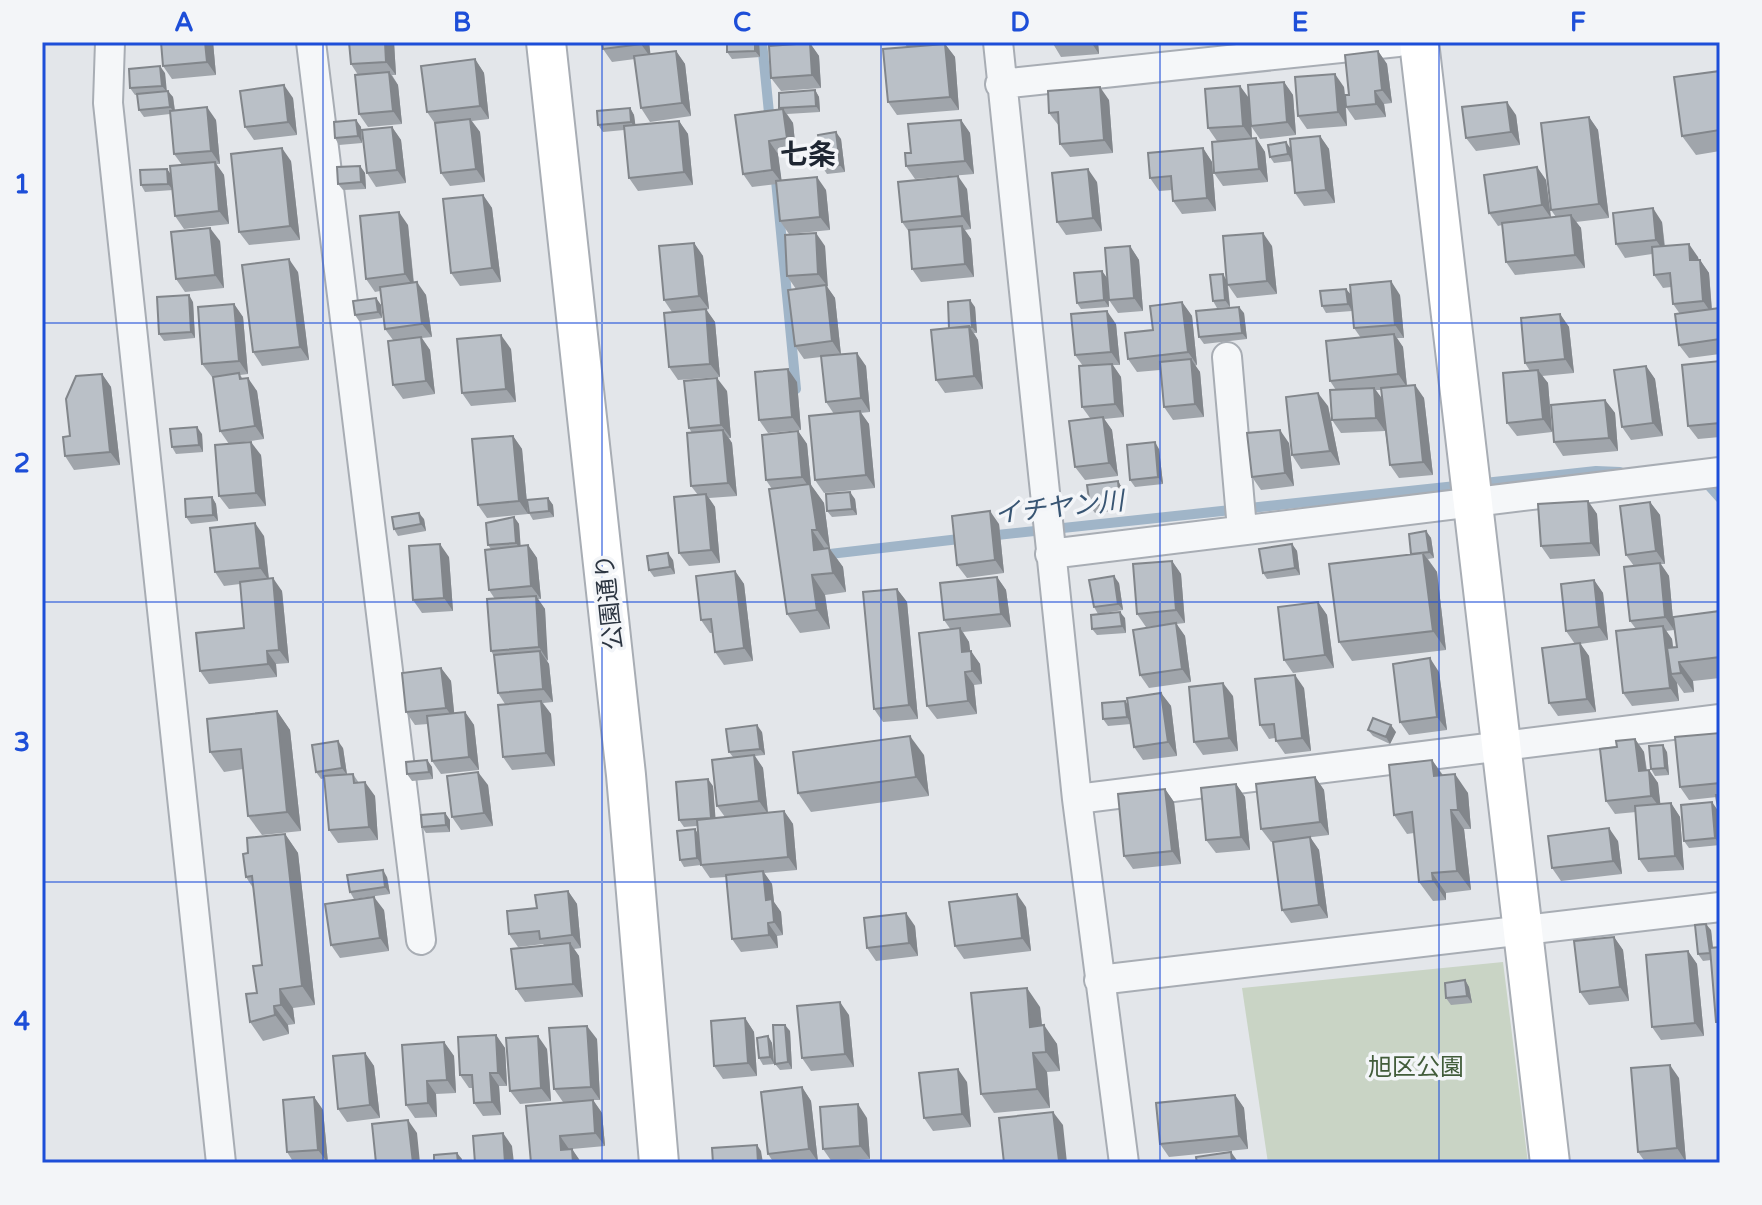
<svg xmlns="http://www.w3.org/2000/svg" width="1762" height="1205" viewBox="0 0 1762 1205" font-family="'Varela Round','Noto Sans JP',sans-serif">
	<rect width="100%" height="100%" fill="#e3e6ea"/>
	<path fill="#c9d4c5" d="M1503 962 1528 1163H1268L1242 988Z"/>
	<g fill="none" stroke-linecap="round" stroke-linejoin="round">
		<path stroke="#a0b5c8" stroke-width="10" d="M762 42 770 123
			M775 170 796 389
			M1703 479 1720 498
			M988 536 1596 471 1620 472
			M821 555 968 538"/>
		<defs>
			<path id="street" d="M110 42 108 103 221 1163
				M311 42 421 940
				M998 42 1077 799 1124 1163
				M1000 84 1398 42
				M1227 357 1242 529
				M1050 554 1720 472
				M1077 799 1720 719
				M1099 980 1720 907"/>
			<path id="secondary" d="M546 42 626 775 659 1163
				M1419 42 1550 1163"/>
		</defs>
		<use href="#street" stroke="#a8adb4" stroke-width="32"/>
		<use href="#secondary" stroke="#a8adb4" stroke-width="42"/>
		<use href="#street" stroke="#f5f7f9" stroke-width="28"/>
		<use href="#secondary" stroke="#fff" stroke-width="38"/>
	</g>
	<path fill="#a0a5ab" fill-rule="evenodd" d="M213 42 216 75 172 79 163 66Z
		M394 42 396 75H392L398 85 402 124 368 127 359 114 358 75 351 64Z
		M649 42 650 54 676 51 685 64 691 116 650 122 641 108 635 59 612 62 603 49Z
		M759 42 760 57 732 59 727 52Z
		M770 42H816L817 44 811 45 819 56 821 88 781 91 771 78 773 46Z
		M904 42H956V43L907 47Z
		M1052 42H1098L1099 54 1061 57Z
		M945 44 955 57 959 110 897 115 888 102Z
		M1378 51 1387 64 1392 103 1384 104 1386 117 1355 120 1346 107 1347 126 1307 129 1298 116 1344 87 1345 95H1349Z
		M475 59 484 73 489 119 472 121 480 132 485 182 450 186 441 173 436 125 427 112Z
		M1720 71V151L1696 155 1682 136Z
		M165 73 166 91 173 97 175 110 216 120 220 164H216L224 175 229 224 184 229 175 216 173 190 145 192 141 185 167 169 171 175 182 165 174 154 170 114 144 117 139 110 137 95H135L130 88Z
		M1284 82 1293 95 1296 135 1260 139 1251 126V120L1252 139 1256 138 1265 152 1268 182 1223 186 1214 173 1217 141 1208 128 1240 86 1249 98Z
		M815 90 819 97 820 112 787 114 793 123 796 152 778 154 781 181 826 190 830 230 789 234 780 221 777 184 752 187 743 174 780 110 779 108Z
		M293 98 297 135 254 140 245 127Z
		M1109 100 1113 153 1070 157 1060 144 1059 126 1049 113Z
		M630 108 634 115 635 125 679 121 688 134 693 185 638 191 629 178 624 130 603 132 598 125Z
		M1516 115 1520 145 1476 151 1466 138Z
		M1589 117 1598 130 1609 218 1576 222 1581 228 1585 268 1515 275 1506 262 1502 225 1498 226 1489 213 1537 167 1546 180 1551 218 1556 217 1551 210Z
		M356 120 361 127 362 143 339 145 335 138Z
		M961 120 970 133 974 174 915 179 906 166 911 153Z
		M392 127 401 140 406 183 376 187 367 173Z
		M1320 136 1329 149 1335 203 1304 206 1295 193 1292 161 1274 163 1270 157Z
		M841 139 845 172 827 174 823 168Z
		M1203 148 1212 162 1216 211 1182 214 1173 201 1172 190 1159 191 1150 178Z
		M291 161 300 240 249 245 239 232Z
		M360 166 365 173 366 189 343 190 338 184Z
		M1097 182 1102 231 1066 235 1057 222Z
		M967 189 971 229 965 230 971 239 974 277 921 282 912 269 909 232 902 222Z
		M483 195 492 208 501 282 460 286 451 273Z
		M1662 222 1665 246 1698 257 1699 260H1700L1709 273 1712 309 1720 308V354L1689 358 1679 345 1680 314 1673 304 1671 287 1663 288 1654 275 1652 254 1625 258 1616 244Z
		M408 225 414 283 426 295 432 337 422 338 430 350 435 394 403 399 393 385V340L385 329 380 291 375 292 366 279Z
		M220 241 224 288 185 292 176 279Z
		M694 243 703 256 709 309 706 310 715 322 720 377 678 380 669 367 672 312 664 300Z
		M825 246 827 287 835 298 841 355 866 366 870 412 860 413 869 424 875 488 824 493 815 480 834 414 826 402 821 357 804 359 795 346 796 289 787 276Z
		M1130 246 1139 260 1143 311 1118 313 1109 300Z
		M1272 246 1277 294 1237 298 1228 285 1230 307 1217 308 1213 301 1227 280Z
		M1102 271 1107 278 1109 307 1081 309 1077 303Z
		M298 272 309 360 262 366 253 352Z
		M1346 289 1351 295 1352 311 1326 313 1322 306Z
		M1400 295 1404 338H1397L1403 347 1407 386 1424 398 1433 475 1399 478 1390 465 1385 431 1341 433 1332 420 1336 390 1330 381 1361 338 1354 328ZM1376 390H1381L1382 399Z
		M376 298 381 305 382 318 359 321 355 315Z
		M193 302 195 338 164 341 159 334Z
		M1182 302 1192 316 1197 365 1195 366 1200 372 1204 417 1173 420 1164 407 1160 370 1137 372 1128 359 1153 330Z
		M234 304 243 317 248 374 240 375 243 379 257 391 264 439 237 443 261 455 266 506 229 509 219 496 229 444 220 431 213 377H212L202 364Z
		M975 307 977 333H974L978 340 983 389 945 393 936 380 950 328Z
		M1244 313 1247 339 1204 344 1199 337Z
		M1560 314 1569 327 1574 373 1542 376 1548 383 1552 432 1517 436 1507 423 1530 371 1525 363Z
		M1116 324 1120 365H1113L1121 377 1124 417 1104 419 1112 430 1118 476 1085 480 1075 467 1090 418 1082 407 1083 366 1075 355Z
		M511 349 516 402 471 406 462 393Z
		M1720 361V437L1698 439 1688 426Z
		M1646 366 1655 379 1663 436 1631 440 1622 427Z
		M102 374 111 387 120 465 74 470 65 456 70 436Z
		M797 382 801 430 768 433 759 420Z
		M727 391 731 438H729L732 443 737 496 709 498 715 507 720 563 689 566 679 553 698 495 691 486 692 433 689 428Z
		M1605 400 1615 413 1618 451 1563 456 1554 442Z
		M1328 406 1340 465 1301 469 1292 455Z
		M798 431 807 444 811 485 824 503 830 549 843 567 846 592 825 595 830 629 800 633 787 614 772 489 766 480Z
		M202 434 203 452 176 454 172 447Z
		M513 436 522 449 528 514 487 518 478 505Z
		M1289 443 1294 486 1261 490 1252 477Z
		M1159 449 1163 484 1135 487 1130 480Z
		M1118 481 1122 488 1125 510 1095 513 1090 506Z
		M212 497 216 504 218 521 191 524 186 517Z
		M548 498 553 505 554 517 533 520 529 513Z
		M855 499 857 515 832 517 827 511Z
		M1588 501 1597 514 1600 556 1550 559 1541 546Z
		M1650 502 1660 515 1665 564H1661L1669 576 1674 630 1666 631 1672 639 1673 647H1677L1720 611V678L1693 681 1694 692 1684 693 1677 683 1679 701 1632 706 1623 693 1636 629 1630 621 1634 566 1626 555Z
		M514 517 519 524 520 546 528 545 537 558 541 599H538L545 609 547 661 549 664 553 702 543 703 551 714 555 766 512 770 503 757 505 704 498 693 494 656 491 651 495 599 489 590 491 549 488 545Z
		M424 519 426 531 398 536 394 529Z
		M999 524 1004 573 967 578 957 565Z
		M1426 531 1431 538 1434 558 1428 559 1437 572 1446 650 1352 661 1339 642 1412 554Z
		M264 536 269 579 282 591 289 663 276 664 277 677 209 684 200 671 244 628 240 584 224 586 215 572Z
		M1292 544 1297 551 1300 575 1267 579 1263 573Z
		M449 557 453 611 422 613 413 600Z
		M673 560 675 574 654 577 649 570Z
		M1172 561 1181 574 1185 623 1176 624 1185 636 1191 682 1149 688 1140 675 1163 625 1146 627 1137 614Z
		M735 571 744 584 753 661 724 665 715 652 713 633H710L701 620Z
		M997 577 1006 590 1011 627 963 632 969 642 970 651 980 664 982 684 974 685 977 714 937 719 927 706 951 630 944 620Z
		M1594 580 1603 593 1608 640 1580 644 1589 656 1596 712 1558 716 1549 703 1575 644 1566 631Z
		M1119 583 1123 610 1098 614 1094 607Z
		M897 589 907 602 918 719 883 722 874 709Z
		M1318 602 1327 615 1334 668 1293 673 1284 660Z
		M1125 618 1126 633 1097 635 1092 629Z
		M441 668 451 681 454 713 465 712 474 725 479 770 441 774 432 761 428 724 415 725 406 712Z
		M1439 672 1447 730 1409 735 1400 722Z
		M1304 688 1311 751 1285 754 1276 741 1275 738 1269 739 1260 725Z
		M1161 693 1171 706 1177 756 1143 760 1134 747 1131 724 1108 726 1103 719 1125 701 1128 705Z
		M1233 696 1238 751 1203 755 1194 742Z
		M277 711 290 730 301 831 262 835 248 816 243 769 224 772 210 752Z
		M1368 730 1396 732 1390 744 1373 736Z
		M762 732 765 755 755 756 763 768 768 813 784 811 793 824 797 870 764 873 772 884 774 902 781 912 783 935 777 936 778 948 741 952 732 939 726 877 710 878 701 865 684 867 680 860 695 829 698 834 697 826 684 827 679 820 713 786 715 818 725 817 717 806 733 757 729 752Z
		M1720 733V822L1717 797 1689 800 1680 787Z
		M1635 739 1644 752 1647 770H1649L1658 783 1660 804 1671 803 1680 817 1684 870 1648 872 1639 859 1636 812 1615 814 1606 801 1617 747Z
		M343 748 347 774H353L359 783 375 796 378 840 338 843 329 830 325 778 321 779 316 772Z
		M1667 752 1669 775 1655 776 1651 769Z
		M924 755 929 796 811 812 798 793Z
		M427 760 432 767 433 779 412 781 407 774Z
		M1432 760 1443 775 1468 793 1471 829H1464L1471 890 1446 893V900L1433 901 1419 882 1414 833 1407 834 1394 815Z
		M1315 777 1324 790 1329 835 1271 842 1261 829Z
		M1236 784 1245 797 1250 850 1216 853 1206 840Z
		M488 785 493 826 461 830 452 817Z
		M1165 789 1174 802 1181 864 1133 869 1124 856Z
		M1717 809 1720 845 1689 848 1684 841Z
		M445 813 450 820V832L426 833 422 827Z
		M285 834 298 853 315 1005 293 1008 295 1024 288 1025 289 1034 263 1041 250 1022 262 965 253 888 246 877 248 853Z
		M1310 837 1319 850 1328 918 1291 923 1282 910Z
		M1618 841 1622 874 1561 881 1552 868Z
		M387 877 390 894 354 899 350 892Z
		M568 891 577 904 581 948 574 949 579 956 583 997 525 1002 516 989 545 946 543 944 518 947 509 934 537 908Z
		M1026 907 1031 951 964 959 955 946Z
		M384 910 389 951 340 958 331 945Z
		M915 926 918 956 876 961 867 948Z
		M1711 930 1713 948 1720 947V1027L1716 1022 1711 960 1703 961 1698 954Z
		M1614 937 1623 950 1629 1001 1589 1005 1580 992Z
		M1688 951 1697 964 1704 1036 1661 1040 1652 1027Z
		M1465 980 1469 987 1472 1003 1451 1005 1446 998Z
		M1040 1007 1042 1025 1057 1044 1060 1071 1047 1072 1050 1108 994 1113 981 1094Z
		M849 1015 854 1067 811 1071 802 1058Z
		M745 1018 754 1032 757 1076 723 1079 714 1066Z
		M790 1031 792 1069 780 1070 775 1064Z
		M496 1035 505 1048 507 1086H499L501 1115 483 1116 474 1103 473 1088H469L460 1075Z
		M768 1036 772 1043 774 1064 763 1065 759 1058Z
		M597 1039 600 1100H593L602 1113 605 1146 572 1149 581 1163H531L563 1102 554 1089Z
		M444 1042 454 1056 456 1093 436 1094 437 1117 415 1118 406 1105Z
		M547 1049 551 1101 520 1104 510 1091Z
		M365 1053 374 1066 380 1118 347 1122 338 1109Z
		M1679 1078 1686 1162 1646 1163 1638 1152Z
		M967 1082 971 1127 933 1131 924 1118Z
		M802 1087 811 1101 818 1162 774 1163 768 1154Z
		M1235 1095 1244 1108 1248 1149 1169 1157 1160 1144Z
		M314 1097 323 1110 328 1163H294L287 1152Z
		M867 1118 870 1159 832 1162 823 1149Z"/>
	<path fill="#82868b" d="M205 42H213L216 75 207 62Z
		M385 42H394L396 75 386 62Z
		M641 42H649L651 58 641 44Z
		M755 42H759L760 57 755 51Z
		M1091 42H1098L1099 54Z
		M810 43 819 56 821 88 812 75Z
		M945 44 955 57 959 110 950 97Z
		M676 51 685 64 691 116 682 103Z
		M1378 51 1387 64 1392 103 1382 90Z
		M475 59 484 73 489 119 480 106Z
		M160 66 165 73 167 92 162 86Z
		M389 72 398 85 402 124 393 111Z
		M1335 74 1344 87 1347 126 1338 112Z
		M1284 82 1293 95 1296 135 1287 122Z
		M284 85 293 98 297 135 288 122Z
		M1240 86 1250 100 1252 139 1243 126Z
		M1100 87 1109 100 1113 153 1104 140Z
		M815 90 819 97 820 112 816 106Z
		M168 91 173 97 175 113 170 107Z
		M1375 91 1384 104 1386 117 1376 104Z
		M1507 102 1516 115 1520 145 1511 132Z
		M207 107 216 120 220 164 211 151Z
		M630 108 634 115 636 129 631 122Z
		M783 109 793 123 796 152 787 138Z
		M1589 117 1598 130 1609 218 1599 204Z
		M470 119 480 132 485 182 476 169Z
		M356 120 361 127 362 143 358 136Z
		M961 120 970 133 974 174 965 161Z
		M679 121 688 134 693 185 684 172Z
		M392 127 401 140 406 183 397 170Z
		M836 132 841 139 845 172 840 165Z
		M1320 136 1329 149 1335 203 1326 190Z
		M1256 138 1265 152 1268 182 1259 169Z
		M769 141 778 154 782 183 772 170Z
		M1286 142 1291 149 1292 161 1288 154Z
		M282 148 291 161 300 240 290 226Z
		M1203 148 1212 162 1216 211 1207 198Z
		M215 162 224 175 229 224 219 211Z
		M360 166 365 173 366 189 361 182Z
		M1537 167 1546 180 1551 218 1542 205Z
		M167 169 172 176 173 190 168 184Z
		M1088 169 1097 182 1102 231 1093 218Z
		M958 176 967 189 971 229 962 216Z
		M817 177 826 190 830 230 820 217Z
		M483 195 492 208 501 282 492 268Z
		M1653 208 1662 222 1665 253 1656 240Z
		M399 212 408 225 414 288 405 274Z
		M1571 215 1581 228 1585 268 1575 255Z
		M962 226 971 239 974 277 965 264Z
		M210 228 220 241 224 288 215 275Z
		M816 233 825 246 828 287 818 274Z
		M1263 233 1272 246 1277 294 1267 281Z
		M694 243 703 256 709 309 699 296Z
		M1689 244 1698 257 1700 274 1690 260Z
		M1130 246 1139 260 1143 311 1134 298Z
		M289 259 298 272 309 360 300 347Z
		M1700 260 1709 273 1712 314 1703 301Z
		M1102 271 1107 278 1109 307 1104 300Z
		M1223 274 1227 281 1230 307 1225 300Z
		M1391 281 1400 295 1404 338 1395 325Z
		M417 282 426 295 432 337 422 324Z
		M826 285 835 298 841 355 832 341Z
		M1346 289 1351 295 1352 311 1348 304Z
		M189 295 193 302 195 338 191 332Z
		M376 298 381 305 382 318 378 312Z
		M970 300 975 307 977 333 972 327Z
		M1182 302 1192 316 1197 365 1188 352Z
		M234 304 243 317 248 374 239 361Z
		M1239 307 1244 313 1247 339 1242 333Z
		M706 309 715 322 720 377 710 364Z
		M1107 311 1116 324 1120 365 1111 352Z
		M1560 314 1569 327 1574 373 1565 359Z
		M969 326 978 340 983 389 974 376Z
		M1394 334 1403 347 1407 387 1398 374Z
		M501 335 511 349 516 402 506 389Z
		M421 337 430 350 435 394 426 381Z
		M857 353 866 366 870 412 861 398Z
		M1191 359 1200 372 1204 417 1195 404Z
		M1112 364 1121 377 1124 417 1115 404Z
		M1646 366 1655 379 1663 436 1653 423Z
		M788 369 797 382 801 430 792 417Z
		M1538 370 1548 383 1552 432 1543 419Z
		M102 374 111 387 120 465 110 452Z
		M248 378 257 391 264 439 255 426Z
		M717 378 727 391 731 438 721 425Z
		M1415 385 1424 398 1433 475 1423 462Z
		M1374 388 1384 401 1385 431 1376 418Z
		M1318 393 1328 406 1340 465 1330 451Z
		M1605 400 1615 413 1618 451 1609 438Z
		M860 411 869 424 875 488 866 475Z
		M1103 417 1112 430 1118 476 1109 463Z
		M197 427 202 434 203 452 199 445Z
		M723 430 732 443 737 496 728 483Z
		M1280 430 1289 443 1294 486 1285 473Z
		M798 431 807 444 811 485 824 503 830 549 817 530 811 490 802 477Z
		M513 436 522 449 528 514 519 501Z
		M251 442 261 455 266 506 256 493Z
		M1155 442 1159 449 1163 484 1158 477Z
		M1118 481 1122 488 1125 510 1120 503Z
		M850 492 855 499 857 515 852 509Z
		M706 494 715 507 720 563 711 550Z
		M212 497 216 504 218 521 213 515Z
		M548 498 553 505 554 517 549 511Z
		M1588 501 1597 514 1600 556 1591 543Z
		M1650 502 1660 515 1665 564 1656 551Z
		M990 511 999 524 1004 573 995 560Z
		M419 513 424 519 426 531 421 524Z
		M514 517 519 524 521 550 516 543Z
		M255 523 264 536 269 581 260 568Z
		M812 530 825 549 814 550Z
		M1426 531 1431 538 1434 558 1429 552Z
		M440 544 449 557 453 611 444 598Z
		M1292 544 1297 551 1300 575 1295 568Z
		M528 545 537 558 541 599 531 586Z
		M829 548 843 567 846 592 833 573Z
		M668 553 673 560 675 574 670 567Z
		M1423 553 1437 572 1446 650 1433 631Z
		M1172 561 1181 574 1185 623 1176 610Z
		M1660 563 1669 576 1674 630 1665 617Z
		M735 571 744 584 753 661 744 648Z
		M812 575 825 595 830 629 817 610Z
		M1114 576 1119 583 1123 610 1118 604Z
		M997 577 1006 590 1011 627 1001 614Z
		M273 578 282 591 289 663 279 650Z
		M1594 580 1603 593 1608 640 1599 627Z
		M897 589 907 602 918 719 909 705Z
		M536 596 545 609 548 661 539 647Z
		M1318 602 1327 615 1334 668 1325 655Z
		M1120 612 1125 618 1126 633 1122 626Z
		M1176 623 1185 636 1191 682 1182 669Z
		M1663 626 1672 639 1676 673 1671 674 1677 683 1679 701 1670 688Z
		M960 628 969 642 972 665 962 652Z
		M1580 643 1589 656 1596 712 1587 699Z
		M267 651 276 664 277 677 268 664Z
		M540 651 549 664 553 702 543 689Z
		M971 651 980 664 982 684 972 671Z
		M1430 658 1439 672 1447 730 1437 717Z
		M1679 662 1693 681 1694 692 1681 673Z
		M441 668 451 681 455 721 446 708Z
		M965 672 974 685 977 714 968 701Z
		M1295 675 1304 688 1311 751 1302 738Z
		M1223 683 1233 696 1238 751 1229 738Z
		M1161 693 1171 706 1177 756 1168 742Z
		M541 701 551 714 555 766 546 753Z
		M1125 701 1130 708 1131 724 1127 717Z
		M277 711 290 730 301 831 287 812Z
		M465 712 474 725 479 770 469 757Z
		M757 725 762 732 765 755 760 749Z
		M1391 725 1396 732 1390 744 1386 737Z
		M910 736 924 755 929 796 916 777Z
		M1635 739 1644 752 1648 784 1639 771Z
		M338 741 343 748 347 775 342 768Z
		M1663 745 1667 752 1669 775 1665 768Z
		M754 755 763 768 768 814 759 801Z
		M427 760 432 767 433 779 429 772Z
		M1432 760 1445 779 1434 776Z
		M1649 770 1658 783 1661 809 1651 796Z
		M478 772 488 785 493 826 484 813Z
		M1455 774 1468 793 1471 829 1458 810Z
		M1315 777 1324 790 1329 835 1320 822Z
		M708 779 713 786 716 824 711 818Z
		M365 782 375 796 378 840 369 827Z
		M1236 784 1245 797 1250 850 1241 837Z
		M1165 789 1174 802 1181 864 1172 851Z
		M1712 802 1717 809 1720 845 1715 838Z
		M1671 803 1680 817 1684 870 1675 856Z
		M1451 810 1464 829 1471 890 1457 871Z
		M784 811 793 824 797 870 788 857Z
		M445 813 450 820V832L446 825Z
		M1609 828 1618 841 1622 874 1613 861Z
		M695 829 699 836 702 865 697 858Z
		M285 834 298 853 315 1005 302 986Z
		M1310 837 1319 850 1328 918 1319 905Z
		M383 870 387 877 390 894 385 887Z
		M763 871 772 884 774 902 781 912 783 935 774 922 766 900Z
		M1432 873 1446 893V900L1433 881Z
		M568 891 577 904 581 948 572 935Z
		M1017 894 1026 907 1031 951 1022 938Z
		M374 897 384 910 389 951 380 938Z
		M906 913 915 926 918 956 909 943Z
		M768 923 777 936 778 948 769 935Z
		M1706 924 1711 930 1714 959 1710 953Z
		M1614 937 1623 950 1629 1001 1620 987Z
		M570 943 579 956 583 997 573 984Z
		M1688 951 1697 964 1704 1036 1695 1023Z
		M1465 980 1469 987 1472 1003 1467 996Z
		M1027 988 1040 1007 1044 1046 1030 1027Z
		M280 989 293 1008 295 1024 281 1005Z
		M840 1002 849 1015 854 1067 845 1054Z
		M274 1006 288 1025 289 1034 275 1015Z
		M745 1018 754 1032 757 1076 748 1063Z
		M785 1025 790 1031 792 1069 788 1062Z
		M1044 1025 1057 1044 1060 1071 1046 1052Z
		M587 1026 597 1039 600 1100 591 1087Z
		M496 1035 505 1048 507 1086 498 1073Z
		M538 1036 547 1049 551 1101 541 1088Z
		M768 1036 772 1043 774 1064 770 1057Z
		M444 1042 454 1056 456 1093 447 1080Z
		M365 1053 374 1066 380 1118 370 1105Z
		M1033 1053 1047 1072 1050 1108 1037 1089Z
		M1670 1065 1679 1078 1686 1162 1677 1148Z
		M958 1069 967 1082 971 1127 962 1114Z
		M490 1073 499 1086 501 1115 492 1102Z
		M427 1081 436 1094 437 1117 428 1103Z
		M802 1087 811 1101 818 1162 809 1149Z
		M1235 1095 1244 1108 1248 1149 1239 1136Z
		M314 1097 323 1110 328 1163 318 1150Z
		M593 1100 602 1113 605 1146 595 1133Z
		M858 1104 867 1118 870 1159 860 1146Z
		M1053 1112 1063 1125 1067 1163H1060L1059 1161Z
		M408 1120 417 1133 420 1163H413Z
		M503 1133 512 1146 514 1163H505Z
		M560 1136 569 1149 561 1150Z
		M757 1145 761 1151 763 1163H758Z
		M572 1149 581 1162V1163H573Z
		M1231 1152 1239 1163H1232Z
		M457 1153 462 1159V1163H458Z"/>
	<path fill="#bac0c7" stroke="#82868b" stroke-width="2" d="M161 42H205L207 62 163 66Z
		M349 42H385L386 62 351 64Z
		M602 42H641V44L603 49Z
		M727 42H755V51L727 52Z
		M810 43 812 75 771 78 769 46Z
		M945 44 950 97 888 102 883 49Z
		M676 51 682 103 641 108 634 56Z
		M1378 51 1382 90 1375 91 1376 104 1346 107 1345 95H1349L1345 55Z
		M475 59 480 106 427 112 421 66Z
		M160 66 162 86 130 88 129 69Z
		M1720 71V130L1682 136 1674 77Z
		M389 72 393 111 359 114 355 75Z
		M1335 74 1338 112 1298 116 1295 77Z
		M1284 82 1287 122 1251 126 1248 85Z
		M284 85 288 122 245 127 240 91Z
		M1240 86 1243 126 1208 128 1205 89Z
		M1100 87 1104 140 1060 144 1058 112 1049 113 1048 91Z
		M815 90 816 106 779 108V93Z
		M168 91 170 107 139 110 137 94Z
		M1507 102 1511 132 1466 138 1462 107Z
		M207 107 211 151 174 154 170 111Z
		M630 108 631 122 598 125 597 111Z
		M783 109 787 138 769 141 772 170 743 174 735 115Z
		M1589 117 1599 204 1551 210 1541 123Z
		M470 119 476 169 441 173 435 123Z
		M356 120 358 136 335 138 334 122Z
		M961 120 965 161 906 166 905 153H911L908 124Z
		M679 121 684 172 629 178 624 126Z
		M392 127 397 170 367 173 362 130Z
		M836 132 840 165 823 168 818 135Z
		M1320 136 1326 190 1295 193 1290 139Z
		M1256 138 1259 169 1214 173 1212 142Z
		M1286 142 1288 154 1270 157 1268 145Z
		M282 148 290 226 239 232 231 154Z
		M1203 148 1207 198 1173 201 1171 176 1150 178 1148 153Z
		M215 162 219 211 175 216 170 166Z
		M360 166 361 182 338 184 337 167Z
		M1537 167 1542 205 1489 213 1484 175Z
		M167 169 168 184 141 185 140 170Z
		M1088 169 1093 218 1057 222 1052 173Z
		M958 176 962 216 902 222 898 182Z
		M817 177 820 217 780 221 776 181Z
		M483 195 492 268 451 273 443 199Z
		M1653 208 1656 240 1616 244 1613 213Z
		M399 212 405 274 366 279 360 216Z
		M1571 215 1575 255 1506 262 1502 223Z
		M962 226 965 264 912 269 909 230Z
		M210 228 215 275 176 279 171 232Z
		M816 233 818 274 787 276 785 235Z
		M1263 233 1267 281 1227 285 1223 236Z
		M694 243 699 296 664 300 659 246Z
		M1689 244 1690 260H1700L1703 301 1673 304 1670 273 1654 275 1652 247Z
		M1130 246 1134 298 1109 300 1105 248Z
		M289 259 300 347 253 352 242 265Z
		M1102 271 1104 300 1077 303 1074 273Z
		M1223 274 1225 300 1213 301 1210 275Z
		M1391 281 1395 325 1354 328 1350 285Z
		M417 282 422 324 385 329 380 287Z
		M826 285 832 341 795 346 788 290Z
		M1346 289 1348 304 1322 306 1320 291Z
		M189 295 191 332 159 334 157 297Z
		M376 298 378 312 355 315 353 301Z
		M970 300 972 327 949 328 948 302Z
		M1182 302 1188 352 1128 359 1125 333 1153 330 1150 306Z
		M234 304 239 361 202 364 198 307Z
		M1239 307 1242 333 1199 337 1196 311Z
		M1720 308V339L1679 345 1675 314Z
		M706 309 710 364 669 367 664 313Z
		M1107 311 1111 352 1075 355 1071 314Z
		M1560 314 1565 359 1525 363 1521 318Z
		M969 326 974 376 936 380 931 330Z
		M1394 334 1398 374 1330 381 1326 341Z
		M501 335 506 389 462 393 457 339Z
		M421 337 426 381 393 385 388 341Z
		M857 353 861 398 826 402 821 356Z
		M1191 359 1195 404 1164 407 1160 362Z
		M1720 361V423L1688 426 1682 365Z
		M1112 364 1115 404 1082 407 1079 366Z
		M1646 366 1653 423 1622 427 1614 370Z
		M788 369 792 417 759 420 755 372Z
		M1538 370 1543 419 1507 423 1503 373Z
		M239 373 240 379 248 378 255 426 220 431 213 377Z
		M102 374 110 452 65 456 63 437 70 436 66 399 76 376Z
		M717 378 721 425 689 428 684 381Z
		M1415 385 1423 462 1390 465 1381 388Z
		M1374 388 1376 418 1332 420 1330 390Z
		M1318 393 1330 451 1292 455 1286 397Z
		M1605 400 1609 438 1554 442 1551 405Z
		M860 411 866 475 815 480 809 416Z
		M1103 417 1109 463 1075 467 1069 421Z
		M197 427 199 445 172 447 170 429Z
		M723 430 728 483 691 486 687 433Z
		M1280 430 1285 473 1252 477 1247 433Z
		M798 431 802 477 766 480 762 435Z
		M513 436 519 501 478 505 472 439Z
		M251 442 256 493 219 496 215 445Z
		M1155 442 1158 477 1130 480 1127 445Z
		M1118 481 1120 503 1090 506 1087 485Z
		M810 484 817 530H812L814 550 829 548 833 573 812 575 817 610 787 614 769 489Z
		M850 492 852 509 827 511 826 494Z
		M706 494 711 550 679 553 674 497Z
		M212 497 213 515 186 517 185 499Z
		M548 498 549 511 529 513 527 500Z
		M1588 501 1591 543 1541 546 1538 504Z
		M1650 502 1656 551 1626 555 1620 506Z
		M990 511 995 560 957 565 952 516Z
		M419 513 421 524 394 529 392 517Z
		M514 517 516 543 488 545 486 523Z
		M255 523 260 568 215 572 210 528Z
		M1426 531 1429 552 1411 554 1409 534Z
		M440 544 444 598 413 600 409 546Z
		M1292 544 1295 568 1263 573 1259 549Z
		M528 545 531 586 489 590 485 550Z
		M668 553 670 567 649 570 647 556Z
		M1423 553 1433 631 1339 642 1329 564Z
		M1172 561 1176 610 1137 614 1133 564Z
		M1660 563 1665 617 1630 621 1624 567Z
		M735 571 744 648 715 652 711 619 701 620 696 576Z
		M1114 576 1118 604 1094 607 1089 580Z
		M997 577 1001 614 944 620 940 583Z
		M273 578 279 650 267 651 268 664 200 671 196 633 244 628 240 582Z
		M1594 580 1599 627 1566 631 1561 584Z
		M897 589 909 705 874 709 863 592Z
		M536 596 539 647 491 651 487 599Z
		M1318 602 1325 655 1284 660 1278 607Z
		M1720 611V657L1679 662 1681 673 1671 674 1667 648 1677 647 1673 617Z
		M1120 612 1122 626 1092 629 1091 615Z
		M1176 623 1182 669 1140 675 1133 630Z
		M1663 626 1670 688 1623 693 1616 631Z
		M960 628 962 652 971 651 972 671 965 672 968 701 927 706 919 633Z
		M1580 643 1587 699 1549 703 1542 648Z
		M540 651 543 689 498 693 494 655Z
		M1430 658 1437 717 1400 722 1393 664Z
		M441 668 446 708 406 712 402 673Z
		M1295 675 1302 738 1276 741 1274 724 1260 725 1255 679Z
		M1223 683 1229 738 1194 742 1189 687Z
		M1161 693 1168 742 1134 747 1127 698Z
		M541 701 546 753 503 757 498 705Z
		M1125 701 1127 717 1103 719 1102 703Z
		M277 711 287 812 248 816 241 749 210 752 207 719Z
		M465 712 469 757 432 761 427 716Z
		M1373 718 1391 725 1386 737 1368 730Z
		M757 725 760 749 729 752 726 729Z
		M1720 733V783L1680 787 1675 737Z
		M910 736 916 777 798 793 793 752Z
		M1635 739 1639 771 1649 770 1651 796 1606 801 1600 749 1617 747 1616 741Z
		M338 741 342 768 316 772 312 745Z
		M1663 745 1665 768 1651 769 1649 746Z
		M754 755 759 801 717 806 712 760Z
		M427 760 429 772 407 774 406 762Z
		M1432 760 1434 776 1455 774 1458 810H1451L1457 871 1432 873 1433 881 1419 882 1412 812 1394 815 1389 765Z
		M478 772 484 813 452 817 447 776Z
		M353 774 354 783 365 782 369 827 329 830 324 776Z
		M1315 777 1320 822 1261 829 1256 784Z
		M708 779 711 818 679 820 676 782Z
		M1236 784 1241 837 1206 840 1201 788Z
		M1165 789 1172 851 1124 856 1118 794Z
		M1716 795H1720V822Z
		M1712 802 1715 838 1684 841 1681 805Z
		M1671 803 1675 856 1639 859 1635 806Z
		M784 811 788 857 701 865 697 820Z
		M445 813 446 825 422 827 421 815Z
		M1609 828 1613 861 1552 868 1548 836Z
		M695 829 697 858 680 860 677 831Z
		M285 834 302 986 280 989 281 1005 274 1006 275 1015 250 1022 246 994 257 993 253 966 262 965 252 876 246 877 243 854 248 853 247 838Z
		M1310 837 1319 905 1282 910 1273 842Z
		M383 870 385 887 350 892 347 875Z
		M763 871 766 900 772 899 774 922 768 923 769 935 732 939 726 875Z
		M568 891 572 935 540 939 539 931 509 934 507 911 537 908 535 895Z
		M1017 894 1022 938 955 946 949 902Z
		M374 897 380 938 331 945 325 904Z
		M906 913 909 943 867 948 864 918Z
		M1706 924 1710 953 1698 954 1695 925Z
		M1614 937 1620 987 1580 992 1574 941Z
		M570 943 573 984 516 989 511 949Z
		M1720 947V1022H1716L1710 948Z
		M1688 951 1695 1023 1652 1027 1646 955Z
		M1465 980 1467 996 1446 998 1445 983Z
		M1027 988 1030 1027 1044 1025 1046 1052 1033 1053 1037 1089 981 1094 971 993Z
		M840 1002 845 1054 802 1058 797 1006Z
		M745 1018 748 1063 714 1066 711 1021Z
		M773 1025H785L788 1062 775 1064Z
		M587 1026 591 1087 554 1089 549 1028Z
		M496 1035 498 1073H490L492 1102 474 1103 472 1075H460L458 1037Z
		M538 1036 541 1088 510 1091 506 1038Z
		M768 1036 770 1057 759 1058 757 1038Z
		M444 1042 447 1080 427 1081 428 1103 406 1105 402 1045Z
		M365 1053 370 1105 338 1109 333 1056Z
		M1670 1065 1677 1148 1638 1152 1631 1068Z
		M958 1069 962 1114 924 1118 919 1073Z
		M802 1087 809 1149 768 1154 761 1092Z
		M1235 1095 1239 1136 1160 1144 1156 1103Z
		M314 1097 318 1150 287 1152 283 1100Z
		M593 1100 595 1133 560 1136 561 1150 572 1149 573 1163H531L526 1106Z
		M858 1104 860 1146 823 1149 820 1107Z
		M1053 1112 1059 1161 1045 1163H1004L999 1118Z
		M408 1120 413 1163H376L372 1124Z
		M503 1133 505 1163H475L473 1136Z
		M757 1145 758 1163H713L712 1148Z
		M1231 1152 1232 1163H1197L1196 1157Z
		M457 1153 458 1163H434V1155Z"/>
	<path fill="none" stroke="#1d4ed8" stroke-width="2" stroke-opacity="0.55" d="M323 42V1163M602 42V1163M881 42V1163M1160 42V1163M1439 42V1163M42 323H1720M42 602H1720M42 882H1720"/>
	<g text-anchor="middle" stroke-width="7" stroke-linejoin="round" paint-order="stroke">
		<g font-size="24" fill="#2c3541" stroke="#f3f5f8">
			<text transform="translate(609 602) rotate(-96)" y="8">公園通り</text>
		</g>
		<g font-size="24" fill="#425c3a" stroke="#f3f5f8">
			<text x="1416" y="1075">旭区公園</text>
		</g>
		<g font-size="26" font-style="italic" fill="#385573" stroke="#f3f5f8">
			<text transform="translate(1059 507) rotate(-6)" y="9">イチヤン川</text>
		</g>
		<g font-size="28" font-weight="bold" fill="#1e2632" stroke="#f3f5f8">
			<text x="808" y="164">七条</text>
		</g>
	</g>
	<rect width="1762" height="1205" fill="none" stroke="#f3f5f8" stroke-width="88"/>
	<rect x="44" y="44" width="1674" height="1117" fill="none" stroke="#1d4ed8" stroke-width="3"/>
	<g font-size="26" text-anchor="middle" font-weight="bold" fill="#1d4ed8">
		<text x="184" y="31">A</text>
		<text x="462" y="31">B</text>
		<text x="742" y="31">C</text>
		<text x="1020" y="31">D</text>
		<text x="1300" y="31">E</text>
		<text x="1578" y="31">F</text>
		<text x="22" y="193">1</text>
		<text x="22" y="472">2</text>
		<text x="22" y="751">3</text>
		<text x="22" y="1030">4</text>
	</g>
</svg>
